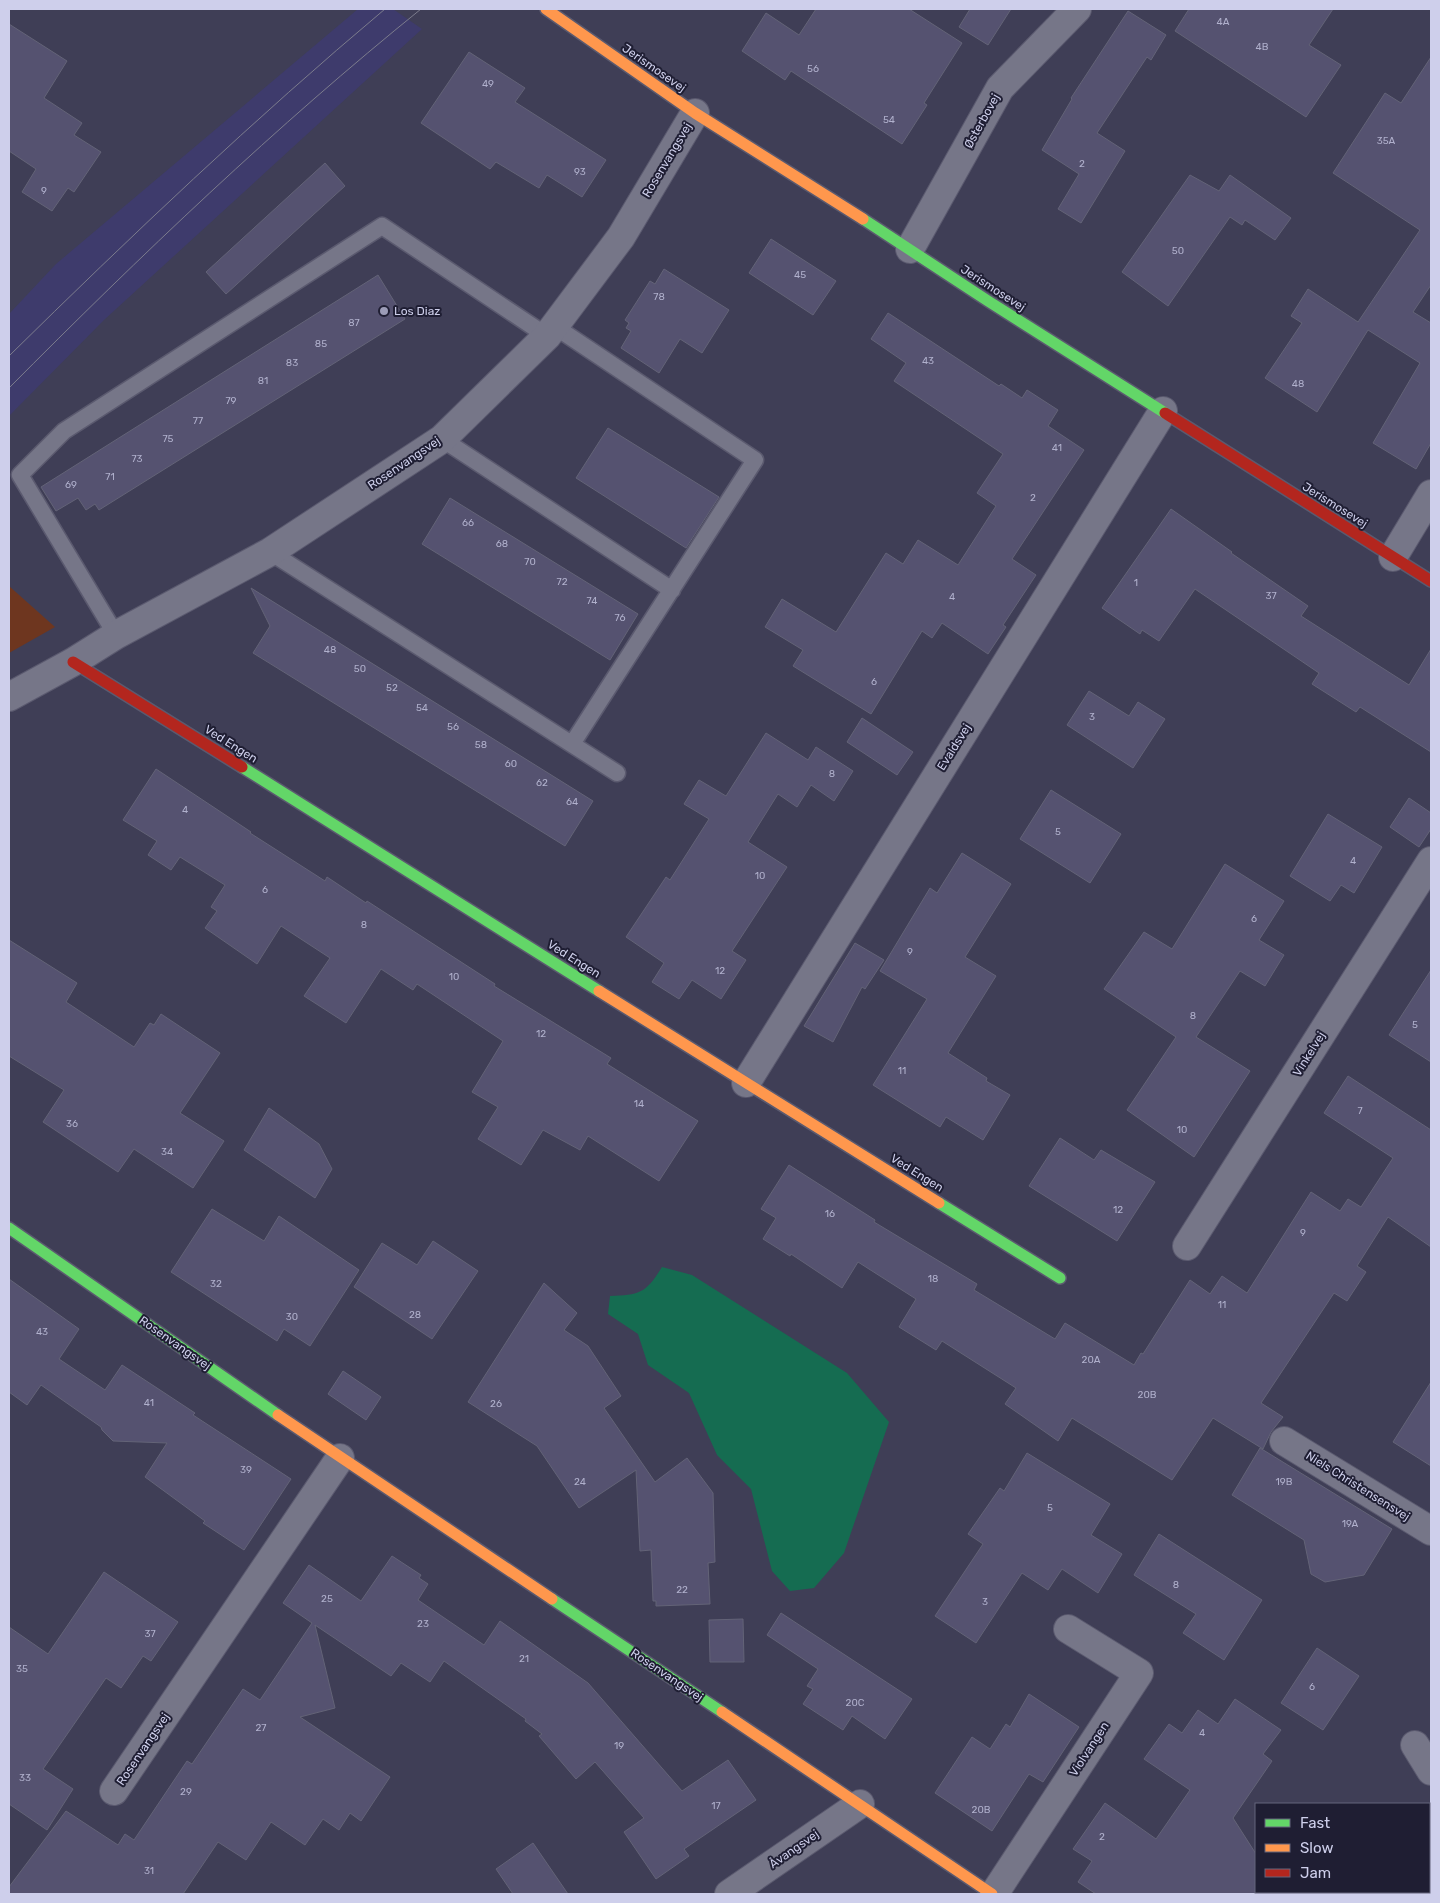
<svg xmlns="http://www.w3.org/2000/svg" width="1440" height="1903" viewBox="0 0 1440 1903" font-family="Rubik,sans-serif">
	<rect width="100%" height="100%" fill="#3f3e56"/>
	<path fill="#3e3b6c" d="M358 9H393L422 29 104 320 9 416V314L56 264Z"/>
	<path fill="#6e361f" d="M9 586 55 627 9 653Z"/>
	<path fill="#156c51" d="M662 1267 692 1275 847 1373 889 1422 844 1553 814 1588 790 1591 772 1571 751 1489 717 1455 689 1393 648 1365 638 1334 608 1314 610 1296C640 1295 646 1293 662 1267Z"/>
	<path fill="#555270" stroke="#636377" d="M816 9H909L962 43 924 103 927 105 902 144 791 71 785 80 742 51 766 13 799 35Z
		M970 9H1011L988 45 959 27Z
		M1189 9H1333L1309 45 1341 65 1306 117 1175 31Z
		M1128 11 1166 35 1151 60 1147 57 1097 133 1125 151 1081 223 1058 209 1079 174 1042 150 1072 99 1071 98Z
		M9 24 67 61 44 98 82 123 74 135 101 152 74 192 68 188 52 211 22 192 36 169 9 151Z
		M469 52 525 88 515 102 606 160 582 197 547 175 539 188 496 162 490 169 421 123Z
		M1431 57V285L1413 312 1431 323V443L1416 469 1373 443 1420 363 1368 330 1317 412 1265 378 1302 323 1291 316 1308 289 1358 322 1420 230 1333 173 1385 93 1401 103Z
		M325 163 345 186 226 294 206 272Z
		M1190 175 1219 191 1230 175 1291 218 1275 240 1245 220 1242 225 1230 217 1168 306 1122 272Z
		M771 239 836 281 813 315 749 273Z
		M664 269 729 310 702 353 680 339 659 373 621 348 631 331 626 328 629 323 625 320 650 281 655 284Z
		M378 275 405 319 99 510 95 504 86 510 78 498 56 511 41 487Z
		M888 313 999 386 1001 384 1022 398 1027 390 1058 410 1048 426 1084 450 1012 559 1036 575 1003 625 1006 627 988 654 942 623 932 638 922 631 871 714 793 666 803 650 765 627 782 599 836 632 886 553 903 564 918 540 958 565 996 506 977 493 1003 454 894 381 906 363 871 339Z
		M608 428 719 497 686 548 576 478Z
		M450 498 638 614 610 660 422 544Z
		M1171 509 1232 552 1231 553 1308 606 1301 616 1409 685 1431 649V752L1360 707 1356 712 1312 684 1319 673 1195 589 1159 641 1142 630 1140 634 1102 608Z
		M251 588 593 801 565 846 253 653 270 626Z
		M1089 691 1129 716 1138 702 1165 719 1133 768 1067 725Z
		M862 718 913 752 897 775 847 742Z
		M766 733 808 760 816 747 853 771 834 801 811 785 797 807 778 794 748 842 787 867 732 951 746 960 721 999 692 980 679 999 652 982 664 963 626 937 666 877 670 880 709 819 684 804 699 780 726 796Z
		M156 769 251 832 250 833 325 881 327 877 366 903 367 901 495 984 494 986 611 1058 607 1064 698 1121 659 1181 588 1136 580 1150 543 1130 521 1165 478 1139 498 1107 472 1092 503 1041 417 984 413 990 381 969 346 1023 304 996 330 958 281 926 257 964 205 928 217 911 211 907 225 885 180 857 171 870 148 855 157 841 123 820Z
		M1051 790 1121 834 1090 883 1020 839Z
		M1409 798 1431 813V829L1419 847 1390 827Z
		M1328 814 1382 847 1354 893 1341 885 1330 901 1290 876Z
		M962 853 1011 884 965 957 996 976 948 1053 987 1078 986 1081 1010 1095 983 1140 946 1117 940 1127 873 1085 927 999 880 971 930 888 937 893Z
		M1225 864 1284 901 1259 940 1284 955 1265 986 1240 971 1196 1037 1250 1071 1194 1157 1127 1110 1176 1037 1104 989 1144 932 1172 949Z
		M9 940 77 983 66 1002 134 1047 150 1023 154 1025 161 1014 220 1053 180 1113 224 1141 193 1188 134 1149 118 1172 43 1122 64 1090 9 1056Z
		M855 943 884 960 865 989 862 987 833 1042 804 1026Z
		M1431 970V1062L1389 1035Z
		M1348 1076 1431 1130V1247L1388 1217 1357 1266 1366 1272 1347 1301 1334 1293 1261 1403 1283 1417 1271 1432 1263 1449 1213 1418 1172 1480 1072 1418 1058 1441 1005 1404 1016 1388 942 1341 936 1350 899 1327 916 1299 858 1262 842 1288 791 1254 790 1256 763 1239 776 1218 761 1209 789 1165 875 1220 874 1222 977 1284 974 1290 1055 1339 1065 1323 1134 1365 1141 1353 1143 1354 1190 1280 1210 1294 1222 1276 1247 1293 1311 1192 1340 1211 1348 1199 1361 1207 1393 1158 1324 1113Z
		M269 1108 319 1144 332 1169 315 1198 244 1150Z
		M1060 1138 1094 1160 1101 1150 1155 1182 1117 1241 1029 1186Z
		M212 1209 264 1241 279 1216 359 1270 310 1346 284 1329 277 1341 171 1272Z
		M433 1241 478 1271 432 1339 354 1287 382 1243 417 1265Z
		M9 1279 79 1329 59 1359 105 1390 122 1365 195 1413 193 1415 291 1479 244 1550 203 1523 205 1521 145 1477 167 1443 113 1441 102 1430 101 1427 41 1385 27 1405 9 1392Z
		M544 1283 577 1313 564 1330 588 1346 621 1396 604 1408 655 1482 687 1458 713 1493 715 1562 708 1563 710 1604 656 1606V1601H653L651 1550 640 1551 636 1470 579 1508 537 1446 468 1402Z
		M343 1371 381 1397 366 1420 328 1394Z
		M1431 1382V1466L1393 1442Z
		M1260 1448 1392 1529 1364 1575 1325 1582 1311 1574 1304 1540 1232 1495Z
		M1027 1453 1110 1504 1091 1535 1122 1554 1098 1593 1062 1569 1048 1590 1022 1573 976 1643 935 1616 983 1544 968 1534 1000 1488 1004 1491Z
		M1159 1534 1262 1600 1224 1660 1183 1633 1196 1614 1134 1575Z
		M392 1556 421 1575 419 1578 428 1584 418 1600 484 1645 500 1621 588 1683 682 1791 728 1760 756 1800 684 1849 689 1856 656 1879 624 1832 644 1818 595 1762 576 1779 539 1736 542 1734 525 1721 526 1719 444 1661 430 1682 401 1663 391 1676 315 1625 335 1708 300 1717 390 1777 361 1821 350 1813 339 1830 323 1819 305 1845 271 1822 246 1860 218 1842 183 1894H9V1887L66 1811 118 1845 125 1834 134 1840 187 1761 192 1764 243 1689 260 1700 312 1623 283 1603 309 1565 361 1601Z
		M104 1572 178 1622 151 1661 143 1656 121 1688 106 1678 43 1769 73 1789 47 1830 9 1804V1627L48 1654Z
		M781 1613 912 1699 885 1739 852 1716 843 1730 803 1704 813 1689 807 1686 818 1669 767 1635Z
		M743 1619 744 1662H710L709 1620Z
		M1317 1648 1359 1676 1323 1730 1281 1703Z
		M1029 1694 1079 1727 1043 1782 1029 1774 992 1831 935 1793 972 1737 990 1749 1006 1724 1010 1727Z
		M1235 1699 1281 1730 1263 1754 1272 1761 1233 1818 1256 1854V1894H1096L1078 1882 1092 1861 1073 1849 1105 1803 1156 1839 1190 1790 1144 1759 1169 1724 1182 1733 1198 1710 1218 1724Z
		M533 1843 568 1894H513L496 1869Z"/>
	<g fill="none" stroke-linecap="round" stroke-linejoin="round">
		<defs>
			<path id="lane" d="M554 326 755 460 572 744
				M442 439 672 590
				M270 552 617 773
				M116 635 20 475 64 431 382 226 547 336"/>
			<path id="street" d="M910 249 1000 88 1077 9
				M1393 557 1431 494
				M9 697 73 662 116 635 270 552 442 439 547 336 621 237 695 113
				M746 1083 1163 411
				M1187 1246 1431 861
				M1284 1441 1431 1531
				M1415 1745 1431 1771
				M114 1791 340 1458
				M729 1894 860 1804
				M994 1894 1139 1673 1068 1629"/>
			<path id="fast" d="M863 219 988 301 1165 413
				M242 767 599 991
				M939 1203 1060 1278
				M9 1228 278 1415
				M552 1599 722 1712"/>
			<path id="slow" d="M546 9 695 113 863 219
				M599 991 939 1203
				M278 1415 552 1599
				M722 1712 992 1894"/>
			<path id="jam" d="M1165 413 1431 581
				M73 662 242 767"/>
		</defs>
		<use href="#lane" stroke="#5b5a6f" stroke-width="19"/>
		<use href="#street" stroke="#5b5a6f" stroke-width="30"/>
		<use href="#fast" stroke="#5b5a6f" stroke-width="14"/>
		<use href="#slow" stroke="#5b5a6f" stroke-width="14"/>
		<use href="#jam" stroke="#5b5a6f" stroke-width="14"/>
		<use href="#lane" stroke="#767688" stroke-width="16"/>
		<use href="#street" stroke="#767688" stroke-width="28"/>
		<use href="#fast" stroke="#63d668" stroke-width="11"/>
		<use href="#slow" stroke="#ff974d" stroke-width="11"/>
		<use href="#jam" stroke="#b3261e" stroke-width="11"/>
		<path stroke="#7c7c8d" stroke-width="1" d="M9 356C131 236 254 119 385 9
			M9 388C140 256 276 126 421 9"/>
	</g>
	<circle fill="#9c9cb7" stroke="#1f1e33" stroke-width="2" cx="384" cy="311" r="5"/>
	<g text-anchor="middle" stroke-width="4" stroke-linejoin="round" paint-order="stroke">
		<g font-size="10" fill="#b0b0cc">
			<text x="1223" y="25">4A</text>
			<text x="1262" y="50">4B</text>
			<text x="813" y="72">56</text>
			<text x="488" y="87">49</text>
			<text x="889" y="123">54</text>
			<text x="1386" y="144">35A</text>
			<text x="1082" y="167">2</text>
			<text x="580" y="175">93</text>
			<text x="44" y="194">9</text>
			<text x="1178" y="254">50</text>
			<text x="800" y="278">45</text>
			<text x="659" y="300">78</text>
			<text x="354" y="326">87</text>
			<text x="321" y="347">85</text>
			<text x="928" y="364">43</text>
			<text x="292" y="366">83</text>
			<text x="263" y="384">81</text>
			<text x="1298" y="387">48</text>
			<text x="231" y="404">79</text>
			<text x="198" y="424">77</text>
			<text x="168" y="442">75</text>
			<text x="1057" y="451">41</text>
			<text x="137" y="462">73</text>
			<text x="110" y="480">71</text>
			<text x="71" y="488">69</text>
			<text x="1033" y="501">2</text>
			<text x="468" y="526">66</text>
			<text x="502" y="547">68</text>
			<text x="530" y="565">70</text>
			<text x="562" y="585">72</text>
			<text x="1136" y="586">1</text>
			<text x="1271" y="599">37</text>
			<text x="952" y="600">4</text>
			<text x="592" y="604">74</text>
			<text x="620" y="621">76</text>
			<text x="330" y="653">48</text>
			<text x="360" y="672">50</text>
			<text x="874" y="685">6</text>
			<text x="392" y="691">52</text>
			<text x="422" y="711">54</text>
			<text x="1092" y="720">3</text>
			<text x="453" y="730">56</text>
			<text x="481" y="748">58</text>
			<text x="511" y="767">60</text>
			<text x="832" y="777">8</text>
			<text x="542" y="786">62</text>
			<text x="572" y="805">64</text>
			<text x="185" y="813">4</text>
			<text x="1058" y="835">5</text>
			<text x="1353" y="864">4</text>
			<text x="760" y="879">10</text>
			<text x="265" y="893">6</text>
			<text x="1254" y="922">6</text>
			<text x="364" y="928">8</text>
			<text x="910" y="955">9</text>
			<text x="720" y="974">12</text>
			<text x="454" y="980">10</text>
			<text x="1193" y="1019">8</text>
			<text x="1415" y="1028">5</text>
			<text x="541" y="1037">12</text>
			<text x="902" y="1074">11</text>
			<text x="639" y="1107">14</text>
			<text x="1360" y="1114">7</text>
			<text x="72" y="1127">36</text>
			<text x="1182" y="1133">10</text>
			<text x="167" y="1155">34</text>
			<text x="1118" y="1213">12</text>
			<text x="830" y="1217">16</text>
			<text x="1303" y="1236">9</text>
			<text x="933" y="1282">18</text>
			<text x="216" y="1287">32</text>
			<text x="1222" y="1308">11</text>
			<text x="415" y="1318">28</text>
			<text x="292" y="1320">30</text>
			<text x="42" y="1335">43</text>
			<text x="1091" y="1363">20A</text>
			<text x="1147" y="1398">20B</text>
			<text x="149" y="1406">41</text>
			<text x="496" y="1407">26</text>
			<text x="246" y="1473">39</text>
			<text x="580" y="1485">24</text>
			<text x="1284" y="1485">19B</text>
			<text x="1050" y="1511">5</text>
			<text x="1350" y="1527">19A</text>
			<text x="1176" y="1588">8</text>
			<text x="682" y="1593">22</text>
			<text x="327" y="1602">25</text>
			<text x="985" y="1605">3</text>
			<text x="423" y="1627">23</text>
			<text x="150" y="1637">37</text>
			<text x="524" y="1662">21</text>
			<text x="22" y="1672">35</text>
			<text x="1312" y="1690">6</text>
			<text x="855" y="1706">20C</text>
			<text x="261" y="1731">27</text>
			<text x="1202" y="1736">4</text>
			<text x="619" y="1749">19</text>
			<text x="25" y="1781">33</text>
			<text x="186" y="1795">29</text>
			<text x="716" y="1809">17</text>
			<text x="981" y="1813">20B</text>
			<text x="1102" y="1840">2</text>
			<text x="149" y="1874">31</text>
		</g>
		<g font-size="12" fill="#cecfeb" stroke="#1f1e33">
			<text transform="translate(654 68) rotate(35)" y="4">Jerismosevej</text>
			<text transform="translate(982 121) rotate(-61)" y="4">Østerbovej</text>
			<text transform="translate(667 160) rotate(-59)" y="4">Rosenvangsvej</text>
			<text transform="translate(993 288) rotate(33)" y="4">Jerismosevej</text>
			<text transform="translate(404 463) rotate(-34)" y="4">Rosenvangsvej</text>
			<text transform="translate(1335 505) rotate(32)" y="4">Jerismosevej</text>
			<text transform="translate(231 744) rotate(32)" y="4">Ved Engen</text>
			<text transform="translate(954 747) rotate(-58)" y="4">Evaldsvej</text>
			<text transform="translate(574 959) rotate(32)" y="4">Ved Engen</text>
			<text transform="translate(1309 1054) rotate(-58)" y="4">Vinkelvej</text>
			<text transform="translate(917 1173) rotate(32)" y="4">Ved Engen</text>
			<text transform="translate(175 1343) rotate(35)" y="4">Rosenvangsvej</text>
			<text transform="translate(1358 1486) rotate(32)" y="4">Niels Christensensvej</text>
			<text transform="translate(667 1675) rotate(34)" y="4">Rosenvangsvej</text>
			<text transform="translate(143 1749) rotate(-56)" y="4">Rosenvangsvej</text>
			<text transform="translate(1089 1749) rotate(-57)" y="4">Violvangen</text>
			<text transform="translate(794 1849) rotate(-35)" y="4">Åvangsvej</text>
		</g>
		<g font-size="12" fill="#cecfeb" stroke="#1f1e33" text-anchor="start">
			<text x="394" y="315">Los Diaz</text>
		</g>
	</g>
	<rect width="1440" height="1903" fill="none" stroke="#cecfeb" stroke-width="20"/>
	<rect x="1255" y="1803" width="175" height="90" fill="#1f1e33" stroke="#65657d"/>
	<rect x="1265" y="1819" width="25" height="8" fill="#63d668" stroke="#65657d"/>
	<text x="1300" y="1828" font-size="15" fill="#cecfeb">Fast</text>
	<rect x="1265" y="1844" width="25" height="8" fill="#ff974d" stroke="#65657d"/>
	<text x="1300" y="1853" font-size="15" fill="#cecfeb">Slow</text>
	<rect x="1265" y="1869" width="25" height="8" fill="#b3261e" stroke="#65657d"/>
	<text x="1300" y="1878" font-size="15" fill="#cecfeb">Jam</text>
</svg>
